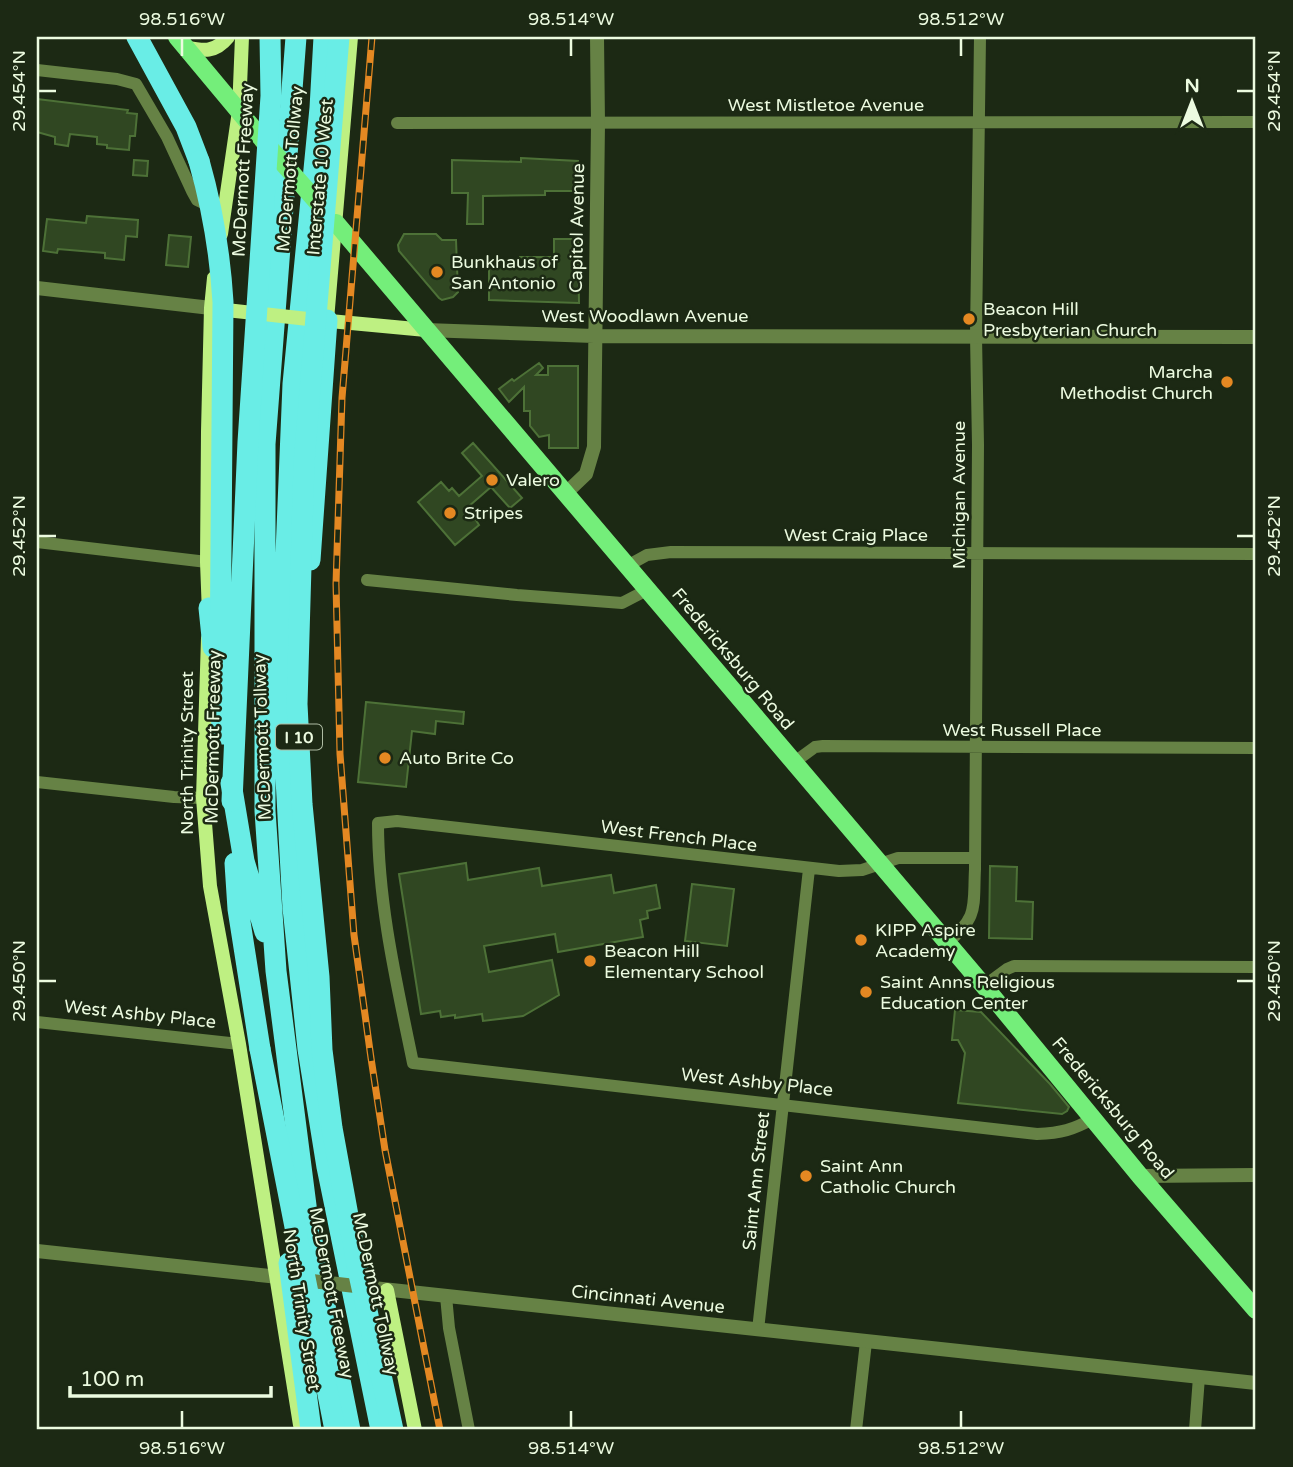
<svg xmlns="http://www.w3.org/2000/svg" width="1293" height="1467" viewBox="0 0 1293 1467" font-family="'Varela Round',sans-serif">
	<rect width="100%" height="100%" fill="#1c2914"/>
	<path fill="#304722" stroke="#4d7137" stroke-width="2" d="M37 99 128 110 127 113 137 114 135 136H130L129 150 107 148V145L97 144V137L70 134 68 146 55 144V137L37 132Z
		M521 158 578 161V191H545V195L483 196V224H467L468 193H452V160L521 162Z
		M134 160 148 161 147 176 133 175Z
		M87 216 138 220 137 237 126 236 124 260 105 258V253L58 249 57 253 43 251 47 219 86 223Z
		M404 234H436L442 240H456L458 292 453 297 442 300 439 298 399 251 398 245Z
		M169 235 191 237 188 267 166 265Z
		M554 239H578L579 303 489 300V261L520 262V257H554Z
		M539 363 543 368 536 375H548V366H578V448H549V435L539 437 530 426V411H524V387L509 402 499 389 512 379 514 381Z
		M473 443 522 498 510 508 491 487 468 507 479 525 455 545 418 502 441 482 449 491 452 488 459 496 482 476 462 453Z
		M366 702 464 712 463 724 436 721 435 734 412 731 406 787 358 782Z
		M466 863 468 880 539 868 542 886 611 875 614 893 656 885 660 908 647 911 648 918 640 920 643 937 558 952 555 934 484 946 489 972 552 960 559 995 523 1016 483 1021 482 1014 455 1018V1015L441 1017 440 1011 421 1014 399 874Z
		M990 866 1017 867 1016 901 1033 902 1032 939 989 938Z
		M692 884 734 889 727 946 685 941Z
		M955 1010 981 1012 1050 1084 1069 1107 1067 1111 1062 1114 958 1103 965 1053 958 1040H952Z"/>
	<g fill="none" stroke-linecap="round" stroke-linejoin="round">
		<path stroke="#668245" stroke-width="12" d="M37 70 117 79 136 84 167 137 192 191 197 200 210 206
			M397 123 1256 122
			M37 542 207 562
			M627 566 647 555 671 552 1256 554
			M367 580 517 595 622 603 647 590
			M793 763 815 747 823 746 1256 748
			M37 782 174 797 203 798
			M975 858H898L862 870 839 871 397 821 378 823C378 904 397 985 413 1063L1037 1134C1061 1133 1073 1130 1094 1118
			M947 943C979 916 973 908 975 869L978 445 976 336 980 37
			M984 986 1007 969 1014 966 1256 967
			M37 1022 239 1044
			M446 1296 449 1328 469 1430
			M758 1330 809 869
			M856 1430 866 1342
			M1195 1430 1199 1377"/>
		<path stroke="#668245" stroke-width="14" d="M37 288 211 308
			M426 330 594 336 1256 337
			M565 494 586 474 594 447 598 123 597 37
			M1140 1176 1256 1175
			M37 1251 288 1278
			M364 1287 1256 1383"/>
		<path stroke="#bef082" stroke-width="14" d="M185 47C204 51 215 53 228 37
			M221 234 239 111 242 37
			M319 320 426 330
			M327 320 351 37
			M209 614 207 562 208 431 211 308 214 278
			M208 638 203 798 210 886 239 1044 300 1425
			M387 1290 415 1430"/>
		<path stroke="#74ee7a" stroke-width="18" d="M177 37 267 145
			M336 223 984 986 1140 1176 1256 1310"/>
		<path stroke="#69ede6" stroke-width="21" d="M137 37 186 127 199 161
			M296 37 265 444V811L276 971 308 1221 350 1430
			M324 37 320 108 293 384 282 650 285 760 293 908 308 1049 327 1167 381 1430
			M310 560 327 320
			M209 608 213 647
			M231 783 244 861 265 932
			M235 863 238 909 260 1049"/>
		<defs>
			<path id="rail" d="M372 37 342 398 336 584 340 754 354 935 371 1058 385 1150 440 1430"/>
		</defs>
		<use href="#rail" stroke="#e48822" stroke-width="7"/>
		<use href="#rail" stroke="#1c2914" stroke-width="4.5" stroke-dasharray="13" stroke-linecap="butt"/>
		<path stroke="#668245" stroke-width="14" d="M303 1280 364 1287"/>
		<path stroke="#bef082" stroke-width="14" d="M226 310 317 320"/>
		<path stroke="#74ee7a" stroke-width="18" d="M267 145 326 212"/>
		<path stroke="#69ede6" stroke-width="21" d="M339 37 304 463 297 704 302 804 319 977 322 1050 332 1128 357 1265 393 1430
			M199 161C213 210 220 252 223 302L220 672 222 734
			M232 801 248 442 271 96 270 37
			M260 1049 335 1430
			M289 1263 311 1430"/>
	</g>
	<path fill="none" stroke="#ecfbe0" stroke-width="2.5" d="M182 38V56M571 38V56M961 38V56M38 91H56M1237 91H1254M38 536H56M1237 536H1254M38 981H56M1237 981H1254M182 1411V1428M571 1411V1428M961 1411V1428"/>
	<g fill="#e48822" stroke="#1c2914" stroke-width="2.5">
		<circle cx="437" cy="272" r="7"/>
		<circle cx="969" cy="319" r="7"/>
		<circle cx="1227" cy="382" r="7"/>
		<circle cx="492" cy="480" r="7"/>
		<circle cx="450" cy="513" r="7"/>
		<circle cx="385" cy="758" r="7"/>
		<circle cx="861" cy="940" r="7"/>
		<circle cx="590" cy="961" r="7"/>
		<circle cx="866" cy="992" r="7"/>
		<circle cx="806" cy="1176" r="7"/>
	</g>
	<g text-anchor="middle" stroke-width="5" stroke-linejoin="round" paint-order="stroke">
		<rect fill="#1c2914" stroke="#aebca3" stroke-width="2" x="276" y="724.5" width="46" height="25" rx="5"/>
		<g font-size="16" font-weight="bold" fill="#ecfbe0">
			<text x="299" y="743">I 10</text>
		</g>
		<g font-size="18" fill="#ecfbe0" stroke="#1c2914">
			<text x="826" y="111">West Mistletoe Avenue</text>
			<text transform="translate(290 169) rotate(-85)" y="6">McDermott Tollway</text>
			<text transform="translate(243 170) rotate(-87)" y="6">McDermott Freeway</text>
			<text transform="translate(320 177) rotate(-85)" y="6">Interstate 10 West</text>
			<text transform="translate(577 228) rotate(-89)" y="6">Capitol Avenue</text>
			<text x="645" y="322">West Woodlawn Avenue</text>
			<text transform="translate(959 495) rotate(-90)" y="6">Michigan Avenue</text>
			<text x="856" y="541">West Craig Place</text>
			<text transform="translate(733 659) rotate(50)" y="6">Fredericksburg Road</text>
			<text x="1022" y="736">West Russell Place</text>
			<text transform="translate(213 737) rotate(-89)" y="6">McDermott Freeway</text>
			<text transform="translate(262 737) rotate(-92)" y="6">McDermott Tollway</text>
			<text transform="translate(187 753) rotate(-90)" y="6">North Trinity Street</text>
			<text transform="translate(679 836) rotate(7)" y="6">West French Place</text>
			<text transform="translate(140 1014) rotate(6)" y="6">West Ashby Place</text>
			<text transform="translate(757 1082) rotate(6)" y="6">West Ashby Place</text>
			<text transform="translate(1113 1108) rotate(50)" y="6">Fredericksburg Road</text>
			<text transform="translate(756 1181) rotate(-84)" y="6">Saint Ann Street</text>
			<text transform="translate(332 1293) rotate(79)" y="6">McDermott Freeway</text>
			<text transform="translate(376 1294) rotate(78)" y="6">McDermott Tollway</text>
			<text transform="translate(648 1299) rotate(6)" y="6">Cincinnati Avenue</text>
			<text transform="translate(302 1310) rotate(81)" y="6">North Trinity Street</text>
		</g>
		<g font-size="18" fill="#ecfbe0" stroke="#1c2914" text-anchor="start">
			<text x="451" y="268">Bunkhaus of<tspan x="451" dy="21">San Antonio</tspan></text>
			<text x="983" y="315">Beacon Hill<tspan x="983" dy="21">Presbyterian Church</tspan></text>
			<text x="1213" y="378" text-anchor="end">Marcha<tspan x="1213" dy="21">Methodist Church</tspan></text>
			<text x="506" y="486">Valero</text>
			<text x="464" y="519">Stripes</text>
			<text x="399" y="764">Auto Brite Co</text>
			<text x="875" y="936">KIPP Aspire<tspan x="875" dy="21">Academy</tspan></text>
			<text x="604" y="957">Beacon Hill<tspan x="604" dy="21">Elementary School</tspan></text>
			<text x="880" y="988">Saint Anns Religious<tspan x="880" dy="21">Education Center</tspan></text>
			<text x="820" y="1172">Saint Ann<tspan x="820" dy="21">Catholic Church</tspan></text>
		</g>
	</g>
	<rect width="1293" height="1467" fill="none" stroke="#1c2914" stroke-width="77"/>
	<g transform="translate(1192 102)" stroke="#1c2914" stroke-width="5" paint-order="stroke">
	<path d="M0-5L12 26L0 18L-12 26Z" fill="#ecfbe0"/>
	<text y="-10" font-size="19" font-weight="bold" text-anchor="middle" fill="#ecfbe0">N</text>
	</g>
	<path d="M70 1386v10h201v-10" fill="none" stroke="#ecfbe0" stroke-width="3.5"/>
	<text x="80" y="1386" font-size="21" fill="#ecfbe0" stroke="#1c2914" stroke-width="5" paint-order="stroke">100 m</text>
	<rect x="38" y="38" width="1216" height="1390" fill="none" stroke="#ecfbe0" stroke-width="2.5"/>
	<g font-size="18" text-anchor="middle" fill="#ecfbe0">
		<text x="182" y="25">98.516°W</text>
		<text x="571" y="25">98.514°W</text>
		<text x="961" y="25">98.512°W</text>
		<text transform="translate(19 91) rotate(-90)" y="6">29.454°N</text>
		<text transform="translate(1274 91) rotate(-90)" y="6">29.454°N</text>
		<text transform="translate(19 536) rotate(-90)" y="6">29.452°N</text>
		<text transform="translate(1274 536) rotate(-90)" y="6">29.452°N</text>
		<text transform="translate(19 981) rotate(-90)" y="6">29.450°N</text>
		<text transform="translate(1274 981) rotate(-90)" y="6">29.450°N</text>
		<text x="182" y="1454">98.516°W</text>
		<text x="571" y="1454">98.514°W</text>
		<text x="961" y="1454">98.512°W</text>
	</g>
</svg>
